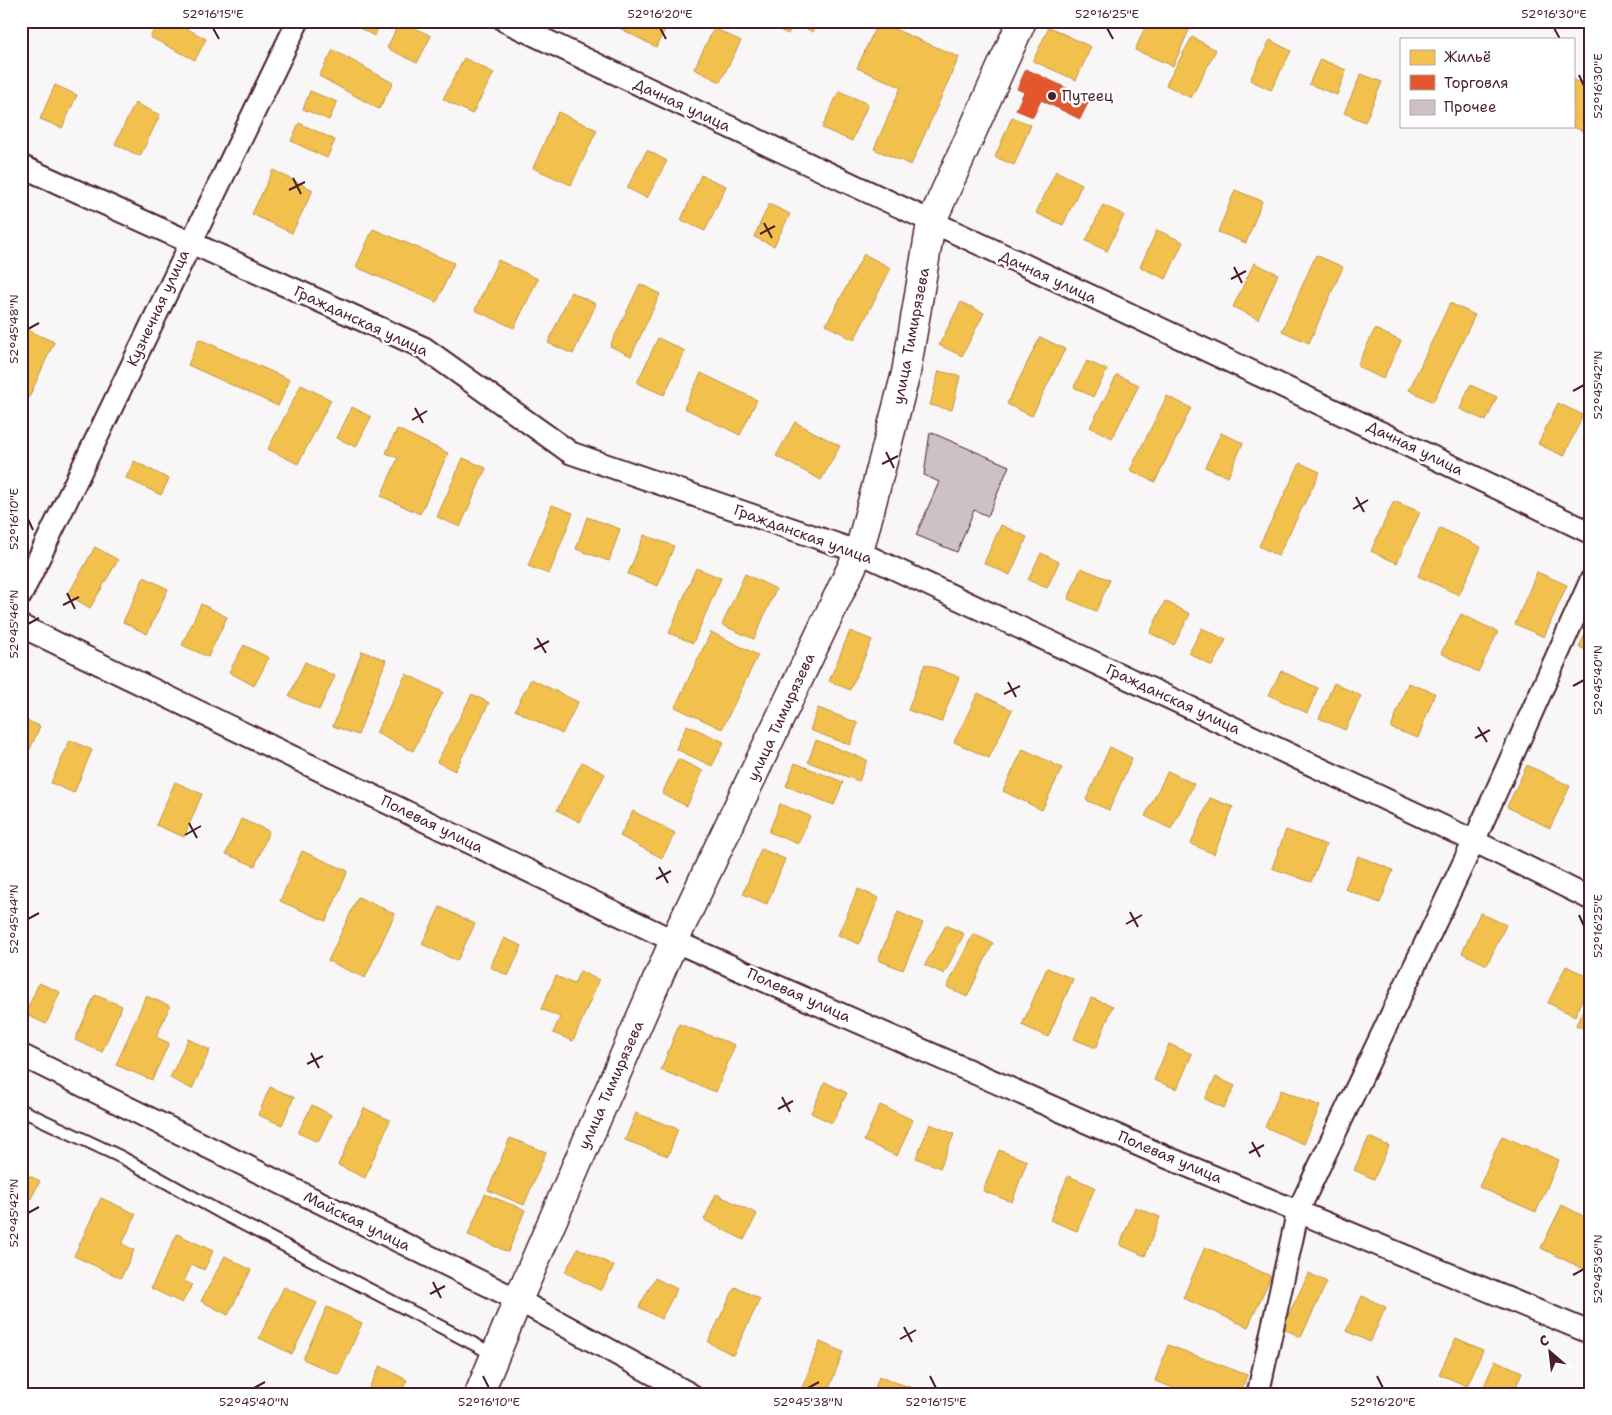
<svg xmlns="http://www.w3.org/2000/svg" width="1612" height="1415" viewBox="0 0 1612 1415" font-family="'Shantell Sans',sans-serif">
	<rect width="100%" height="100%" fill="#f8f6f7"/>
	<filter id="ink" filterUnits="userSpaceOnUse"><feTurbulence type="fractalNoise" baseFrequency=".02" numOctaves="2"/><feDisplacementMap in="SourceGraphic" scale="10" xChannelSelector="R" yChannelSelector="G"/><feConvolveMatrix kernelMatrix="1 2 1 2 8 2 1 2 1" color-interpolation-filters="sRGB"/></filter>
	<g filter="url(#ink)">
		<path fill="#f2c14e" stroke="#c09044" d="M159 21H173L206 39 195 60 150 37Z
			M347 21H382L374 36Z
			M400 21 431 36 417 63 387 48Z
			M606 21H669L656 47Z
			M818 21 813 32 794 22 788 34 763 22Z
			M1148 21H1193L1173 66 1135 50Z
			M878 22 959 57 911 165 874 149 901 87 857 68Z
			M1049 27 1091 47 1076 80 1033 61Z
			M714 28 741 41 720 82 694 69Z
			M1192 37 1216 50 1191 98 1166 85Z
			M1270 40 1291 51 1271 90 1250 80Z
			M333 50 393 83 379 109 319 76Z
			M464 58 494 73 472 114 443 99Z
			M1320 59 1346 70 1337 95 1309 84Z
			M1361 74 1382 82 1365 122 1344 113Z
			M1573 80 1591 87 1590 134 1571 126H1573Z
			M55 85 77 95 62 128 40 119Z
			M310 91 337 102 329 120 303 109Z
			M839 91 868 104 852 141 822 128Z
			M135 103 160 115 140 156 115 144Z
			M558 112 597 130 571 185 533 168Z
			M1012 117 1031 125 1014 165 995 157Z
			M299 123 335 140 327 158 291 141Z
			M647 150 667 161 647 198 627 188Z
			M273 170 313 190 292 233 252 214Z
			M1056 171 1082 184 1063 225 1036 213Z
			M701 175 726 186 705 231 681 220Z
			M1235 190 1262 201 1246 243 1218 232Z
			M769 204 790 214 774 246 754 237Z
			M1103 205 1124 215 1107 251 1086 241Z
			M373 229 454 263 437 302 356 267Z
			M1157 230 1183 242 1166 279 1140 267Z
			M864 254 891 268 854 340 826 325Z
			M1316 255 1343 267 1309 343 1282 331Z
			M498 260 538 279 514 328 475 310Z
			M1254 263 1278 274 1258 319 1233 307Z
			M640 284 660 294 631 356 610 346Z
			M571 292 596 304 573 354 548 343Z
			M961 302 984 313 962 356 939 345Z
			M1450 303 1475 315 1433 402 1409 390Z
			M21 327 54 342 26 404 21 402Z
			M1375 329 1401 341 1383 379 1357 366Z
			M1040 337 1065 349 1032 416 1007 404Z
			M658 338 685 351 664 395 637 383Z
			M199 339 290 380 278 406 188 365Z
			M1087 361 1107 370 1093 397 1074 387Z
			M939 371 960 376 952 410 930 405Z
			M701 373 757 400 740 435 684 408Z
			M1117 375 1139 385 1112 438 1090 427Z
			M301 385 331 400 298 464 268 449Z
			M1470 385 1497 397 1486 421 1460 409Z
			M1167 396 1191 408 1155 482 1130 470Z
			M1558 403 1583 415 1564 456 1538 444Z
			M352 407 371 417 356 447 337 438Z
			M795 422 840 446 821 480 776 456Z
			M397 429 448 453 420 514 381 496 398 458 386 453Z
			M1221 433 1243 443 1228 477 1205 467Z
			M463 458 486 468 460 527 437 517Z
			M134 461 169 479 161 495 126 478Z
			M1300 463 1320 472 1278 556 1259 546Z
			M1394 501 1420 512 1397 563 1371 551Z
			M552 505 573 513 549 574 528 566Z
			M587 517 620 529 609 561 576 549Z
			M1001 525 1027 537 1010 575 984 563Z
			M1440 528 1481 547 1459 595 1418 576Z
			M644 535 674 546 658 586 628 574Z
			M95 547 118 560 90 608 68 595Z
			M1041 553 1059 562 1047 588 1028 580Z
			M696 568 721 578 693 643 669 633Z
			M1081 568 1110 580 1096 611 1068 599Z
			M1537 572 1567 585 1544 637 1515 624Z
			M745 574 776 589 754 639 722 625Z
			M144 577 168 589 147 634 123 622Z
			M1165 601 1190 614 1174 645 1150 633Z
			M201 604 227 617 208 657 182 645Z
			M1461 614 1498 632 1478 672 1441 653Z
			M1591 622V652L1579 647Z
			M1202 628 1226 640 1212 666 1189 653Z
			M850 631 872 640 850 690 829 681Z
			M711 632 758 655 722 729 675 707Z
			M244 645 269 658 254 686 229 672Z
			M362 651 386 660 358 735 333 726Z
			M305 662 335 676 319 710 289 696Z
			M925 664 959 677 941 722 908 710Z
			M1281 671 1318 688 1307 713 1269 695Z
			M406 674 443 692 413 751 376 733Z
			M531 679 578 702 562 734 515 710Z
			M1334 683 1361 696 1345 730 1319 718Z
			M1408 683 1435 693 1418 738 1391 728Z
			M978 693 1012 710 989 758 954 742Z
			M472 694 489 703 455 771 437 762Z
			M818 708 858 723 850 745 810 730Z
			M21 718 40 726 21 770Z
			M687 725 724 742 712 766 676 749Z
			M70 740 92 750 74 793 51 783Z
			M816 740 867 760 859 781 808 762Z
			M1110 747 1132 758 1109 810 1086 800Z
			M1023 749 1062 768 1042 810 1003 791Z
			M678 759 703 771 687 806 662 794Z
			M582 762 605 774 580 822 557 810Z
			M795 763 843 782 834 805 786 786Z
			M1527 765 1570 786 1550 828 1507 807Z
			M1168 771 1194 784 1171 829 1145 816Z
			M175 782 202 794 184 837 156 825Z
			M1210 798 1233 807 1214 854 1191 844Z
			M780 804 810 816 798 844 769 832Z
			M633 811 675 833 662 858 620 836Z
			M241 819 269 831 255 866 226 854Z
			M1286 830 1326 845 1311 882 1272 868Z
			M761 849 785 859 767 904 743 894Z
			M302 851 348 871 326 921 280 901Z
			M1358 856 1393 870 1380 903 1345 889Z
			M858 889 879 898 859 944 838 935Z
			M358 897 395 914 365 978 328 961Z
			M440 907 475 924 457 961 422 944Z
			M898 912 923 923 903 970 878 960Z
			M1480 913 1506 925 1487 965 1462 953Z
			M946 925 964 934 944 974 925 965Z
			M973 934 993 943 967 997 947 987Z
			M504 938 522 946 508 976 490 967Z
			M1566 966 1591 978 1575 1016 1548 1003Z
			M1047 968 1073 979 1048 1037 1022 1025Z
			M580 971 599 980 573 1041 553 1033 560 1017 541 1009 556 976 574 984Z
			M39 983 60 992 46 1024 25 1014Z
			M1591 994V1032L1576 1025Z
			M95 995 122 1006 102 1052 75 1040Z
			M146 996 170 1006 156 1037 169 1043 152 1080 116 1065Z
			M1091 998 1113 1006 1096 1048 1074 1039Z
			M679 1024 735 1045 716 1092 661 1070Z
			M188 1039 210 1050 192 1089 170 1078Z
			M1169 1044 1192 1054 1177 1089 1154 1080Z
			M1216 1077 1235 1086 1224 1108 1205 1099Z
			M825 1082 847 1093 832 1123 811 1113Z
			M270 1087 294 1097 282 1125 258 1115Z
			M1281 1090 1320 1106 1304 1144 1265 1127Z
			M312 1105 331 1115 318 1142 298 1133Z
			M880 1105 913 1120 897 1156 864 1141Z
			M364 1108 390 1120 365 1178 338 1165Z
			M636 1113 678 1129 668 1156 625 1140Z
			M930 1124 954 1134 940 1168 916 1158Z
			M1502 1136 1559 1160 1536 1212 1479 1187Z
			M1369 1137 1389 1146 1374 1179 1354 1170Z
			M510 1138 546 1152 524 1205 488 1190Z
			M999 1150 1027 1161 1012 1202 983 1191Z
			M21 1172 40 1181 21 1218Z
			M1068 1176 1095 1187 1077 1231 1050 1220Z
			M485 1194 525 1210 508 1252 468 1235Z
			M716 1194 757 1214 744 1240 704 1220Z
			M101 1198 136 1214 122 1244 134 1250 121 1278 74 1256Z
			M1562 1205 1591 1220V1273L1541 1248Z
			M1135 1207 1160 1217 1145 1256 1120 1245Z
			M177 1234 213 1251 204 1270 192 1264 184 1281 192 1285 182 1303 151 1288Z
			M1205 1247 1271 1276 1248 1327 1183 1298Z
			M578 1248 614 1266 601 1291 565 1272Z
			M225 1256 251 1270 228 1315 201 1301Z
			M1309 1273 1327 1282 1301 1337 1282 1328Z
			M655 1278 677 1289 661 1319 639 1307Z
			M284 1287 317 1303 292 1354 259 1338Z
			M735 1287 760 1299 733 1355 708 1342Z
			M1362 1296 1386 1307 1370 1342 1346 1331Z
			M327 1307 362 1323 339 1375 303 1359Z
			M1456 1338 1483 1350 1467 1386 1439 1374Z
			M820 1342 843 1352 827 1394H818L802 1388Z
			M1168 1345 1247 1375 1240 1394H1190L1155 1381Z
			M1495 1360 1522 1372 1513 1394H1481Z
			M380 1366 407 1380 400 1394H366Z
			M879 1377 919 1390 918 1394H873Z"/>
		<path fill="#e4572e" stroke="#b6462d" d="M1026 69 1090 99 1080 119 1041 100 1033 117 1016 110 1024 92 1017 89Z"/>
		<path fill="#cdc1c4" stroke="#4a1f2b" d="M930 432 1009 466 988 516 974 510 957 552 916 535 939 482 924 475Z"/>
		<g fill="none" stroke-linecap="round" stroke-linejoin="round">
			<defs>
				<path id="service" d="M21 1110 121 1157 220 1212 495 1355"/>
				<path id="minor" d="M505 21C867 193 1231 359 1591 533
					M21 166 424 348 571 453 859 552 1474 841 1591 899
					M21 595 298 21
					M21 626 674 941 1166 1157 1591 1333
					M21 1055 518 1300 690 1394
					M1258 1394 1298 1211 1474 841 1591 580"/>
				<path id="secondary" d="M479 1394 518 1300 674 941 859 552 906 373 931 223 1022 21"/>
			</defs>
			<use href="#service" stroke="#4a1f2b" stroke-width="15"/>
			<use href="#minor" stroke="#4a1f2b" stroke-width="25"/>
			<use href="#secondary" stroke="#4a1f2b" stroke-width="31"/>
			<use href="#service" stroke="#fff" stroke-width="11"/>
			<use href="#minor" stroke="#fff" stroke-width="21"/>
			<use href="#secondary" stroke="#fff" stroke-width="28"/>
		</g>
	</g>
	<path fill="none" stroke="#4a1f2b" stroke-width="2" d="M213 28 219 39M660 28 666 39M1107 28 1113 39M1554 28 1560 39M1579 75 1584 86M293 178 301 194M289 190 305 182M764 223 772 238M760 234 775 226M1234 267 1242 283M1231 279 1246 271M28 329 39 323M1573 391 1584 385M415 408 423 423M412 420 427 411M886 452 894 468M882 464 898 456M1356 497 1364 512M1353 509 1368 500M28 519 33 530M67 593 75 609M63 605 79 597M28 624 39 618M537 638 546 653M534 649 549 641M1008 682 1016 697M1573 686 1584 680M1004 694 1020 686M1478 727 1487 742M1475 738 1490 730M189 823 197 838M185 835 201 826M659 867 668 883M656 879 671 871M1130 912 1138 927M1579 915 1584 926M28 919 39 913M1126 924 1142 915M311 1053 319 1068M307 1064 323 1056M782 1097 790 1112M778 1109 793 1101M1252 1142 1260 1157M1249 1153 1264 1145M28 1213 39 1207M1573 1275 1584 1269M433 1282 441 1298M430 1294 445 1286M904 1327 912 1342M900 1339 916 1330M483 1376 489 1388M930 1376 936 1388M1377 1376 1383 1388M254 1388 265 1382M808 1388 819 1382"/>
	<circle fill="#4a1f2b" stroke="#fff" stroke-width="2" cx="1052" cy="96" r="5"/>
	<g text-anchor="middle" stroke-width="5" stroke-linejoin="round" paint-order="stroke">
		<g font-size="15" fill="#4a1f2b" stroke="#fff" text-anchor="start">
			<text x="1062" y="101">Путеец</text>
		</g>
		<g font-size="15" fill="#4a1f2b" stroke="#fff">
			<text transform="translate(682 105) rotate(25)" y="5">Дачная улица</text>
			<text transform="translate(1048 277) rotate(25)" y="5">Дачная улица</text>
			<text transform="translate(158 308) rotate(-65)" y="5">Кузнечная улица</text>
			<text transform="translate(361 321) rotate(25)" y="5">Гражданская улица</text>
			<text transform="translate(911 336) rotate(-79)" y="5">улица Тимирязева</text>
			<text transform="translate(1415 448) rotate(26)" y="5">Дачная улица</text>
			<text transform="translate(803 534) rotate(20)" y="5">Гражданская улица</text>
			<text transform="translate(1173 699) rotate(25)" y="5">Гражданская улица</text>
			<text transform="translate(781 717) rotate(-65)" y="5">улица Тимирязева</text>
			<text transform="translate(432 824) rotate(26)" y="5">Полевая улица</text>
			<text transform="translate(799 995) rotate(24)" y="5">Полевая улица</text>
			<text transform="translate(611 1085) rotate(-66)" y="5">улица Тимирязева</text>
			<text transform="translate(1170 1157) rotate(23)" y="5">Полевая улица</text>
			<text transform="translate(357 1221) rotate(26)" y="5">Майская улица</text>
		</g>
	</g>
	<rect width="1612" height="1415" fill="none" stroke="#fff" stroke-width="55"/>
	<rect x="1400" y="38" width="175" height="90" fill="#ffffff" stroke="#b7a5aa"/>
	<rect x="1410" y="50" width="25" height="15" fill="#f2c14e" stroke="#b7a5aa"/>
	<text x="1444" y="62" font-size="15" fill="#4a1f2b">Жильё</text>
	<rect x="1410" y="75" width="25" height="15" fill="#e4572e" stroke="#b7a5aa"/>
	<text x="1444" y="88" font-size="15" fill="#4a1f2b">Торговля</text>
	<rect x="1410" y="100" width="25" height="15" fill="#cdc1c4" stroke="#b7a5aa"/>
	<text x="1444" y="112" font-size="15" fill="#4a1f2b">Прочее</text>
	<g transform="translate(1550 1352) rotate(332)" stroke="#ffffff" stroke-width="4" paint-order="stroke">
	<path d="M0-4L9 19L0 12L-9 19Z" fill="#4a1f2b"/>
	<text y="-8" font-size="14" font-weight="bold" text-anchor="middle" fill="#4a1f2b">С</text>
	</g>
	<rect x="28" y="28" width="1556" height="1360" fill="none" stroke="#4a1f2b" stroke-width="2"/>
	<g font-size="12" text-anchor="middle" fill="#4a1f2b">
		<text x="213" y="18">52°16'15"E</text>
		<text x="660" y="18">52°16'20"E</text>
		<text x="1107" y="18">52°16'25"E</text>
		<text x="1554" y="18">52°16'30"E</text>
		<text transform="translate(1598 86) rotate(-90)" y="4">52°16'30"E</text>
		<text transform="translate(14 329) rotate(-90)" y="4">52°45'48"N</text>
		<text transform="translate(1598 385) rotate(-90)" y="4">52°45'42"N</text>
		<text transform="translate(14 519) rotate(-90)" y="4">52°16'10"E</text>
		<text transform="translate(14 624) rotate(-90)" y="4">52°45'46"N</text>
		<text transform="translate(1598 680) rotate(-90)" y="4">52°45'40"N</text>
		<text transform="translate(14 919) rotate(-90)" y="4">52°45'44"N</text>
		<text transform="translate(1598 926) rotate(-90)" y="4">52°16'25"E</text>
		<text transform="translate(14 1213) rotate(-90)" y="4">52°45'42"N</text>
		<text transform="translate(1598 1269) rotate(-90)" y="4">52°45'36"N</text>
		<text x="254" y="1406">52°45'40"N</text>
		<text x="489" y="1406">52°16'10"E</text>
		<text x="808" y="1406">52°45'38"N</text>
		<text x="936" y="1406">52°16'15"E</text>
		<text x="1383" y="1406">52°16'20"E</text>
	</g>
</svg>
